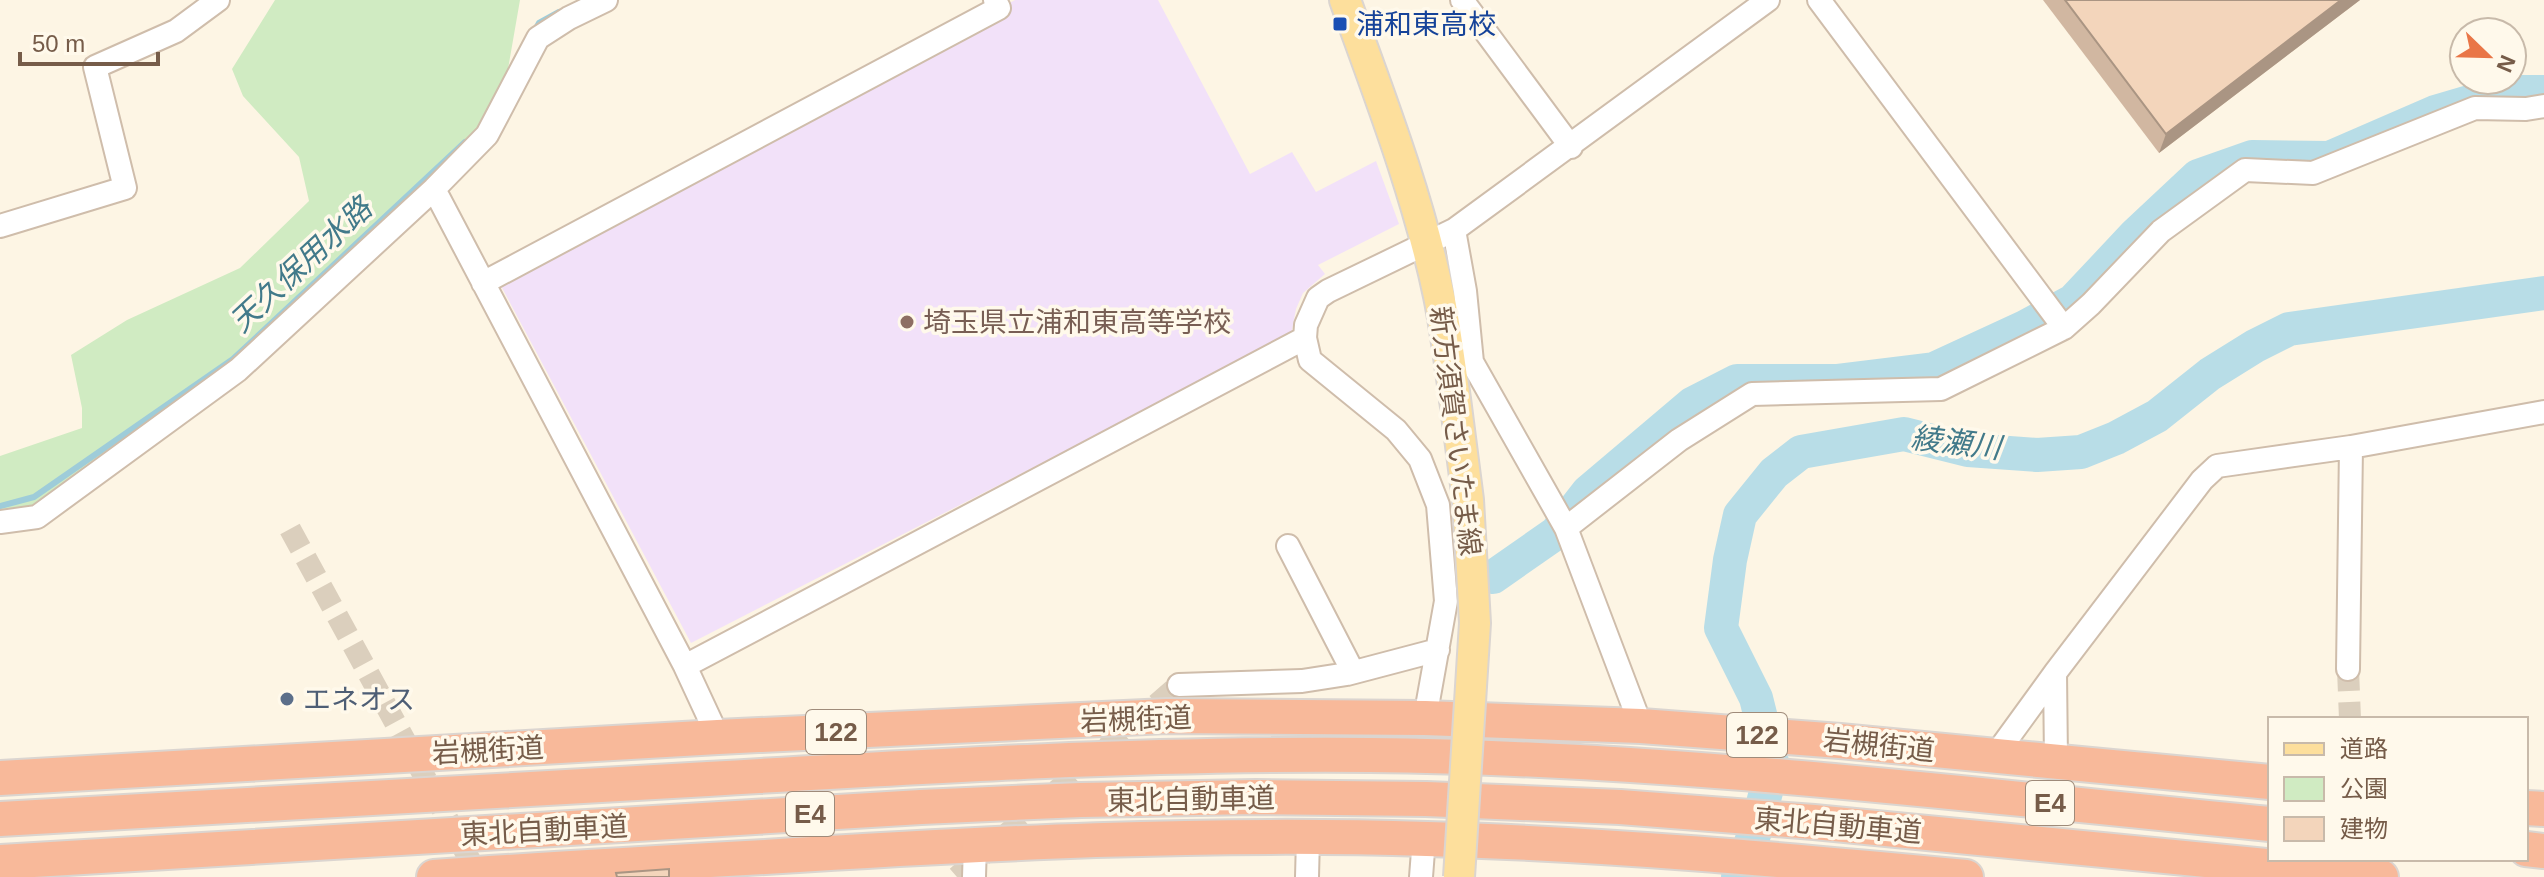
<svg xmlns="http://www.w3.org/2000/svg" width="2544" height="877" viewBox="0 0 2544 877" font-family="Helvetica,'Noto Sans JP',sans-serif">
	<rect width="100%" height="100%" fill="#fdf5e4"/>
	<path fill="#f2e1f9" d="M1015 0H1158L1250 174 1292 152 1316 192 1376 161 1399 224 1318 265 1325 274 1303 293 1296 309 1291 335 691 643 499 282Z"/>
	<path fill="#d0ebc2" d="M275 0H520L508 69 505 127 446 188 81 497 0 518V456L82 428V408L71 355 127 320 240 268 309 201 299 157 243 96 232 69Z"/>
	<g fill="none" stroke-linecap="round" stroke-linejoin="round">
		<path stroke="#9eccd9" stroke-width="6" d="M534 32 539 23 559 12
			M0 506 34 497 233 359 465 142"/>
		<path stroke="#b8dde7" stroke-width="34" d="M1493 577 1556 533 1588 492 1692 404 1737 381H1836L1934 369 2025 327 2073 301 2135 235 2198 176 2252 157 2329 158 2435 112 2503 92H2544
			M1738 877 1756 829 1773 766 1756 698 1721 628 1730 560 1740 515 1774 473 1801 452 1904 434 1968 450 2037 455 2081 452 2116 438 2157 416 2210 374 2255 346 2289 329 2544 293"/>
		<path stroke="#dbcfbd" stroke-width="22" stroke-dasharray="22 11" stroke-linecap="butt" d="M290 529 479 877
			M2348 669 2350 719
			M957 877 1179 685"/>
		<defs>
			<path id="minor" d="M1462 0 1571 147
				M1819 0 2064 328
				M434 189 685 666 718 737
				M0 226 125 188 95 67 176 31 218 0
				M1454 230 1465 291 1472 362 1566 528 1641 726
				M483 283 999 8 995 0
				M0 522 37 517 238 370 434 189 487 135 538 38 569 18 606 0
				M1566 528 1679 440 1752 394 1941 389 2064 328 2091 304 2161 231 2245 170 2313 173 2475 108 2526 109 2544 106
				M1288 546 1353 672
				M685 666 1305 338
				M2348 669 2351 447
				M2055 673 2056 760
				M1179 685 1302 681 1347 674 1438 650
				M1425 718 1446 601 1438 505 1420 459 1396 430 1310 360 1305 338 1306 325 1318 298 1328 291 1454 230 1768 0
				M1994 757 2055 673 2202 480 2217 466 2351 447 2544 412
				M974 877 975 844
				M1307 877 1308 838
				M1421 877 1424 838"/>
			<path id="major" d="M1345 0C1380 97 1418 195 1439 296 1446 330 1450 365 1455 399"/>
			<path id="highway" d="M0 778 718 737 1167 716 1425 718 1641 726 1840 741 2270 782
				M2526 808 2544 809
				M0 819C236 806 472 792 708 779 928 766 1149 753 1370 755 1671 758 1971 795 2270 824
				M2526 849 2544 851
				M0 862 921 807 1081 800 1256 797 1426 799 1620 807 1814 822 2381 877
				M434 877C544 869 654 863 765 857 985 843 1206 832 1427 839 1607 844 1787 860 1966 877"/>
		</defs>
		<use href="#minor" stroke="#cfbdab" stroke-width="26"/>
		<use href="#major" stroke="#dbd5d0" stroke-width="34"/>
		<use href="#highway" stroke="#dbd5d0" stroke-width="38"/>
		<use href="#minor" stroke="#fff" stroke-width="22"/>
		<use href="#major" stroke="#fddf9c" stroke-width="30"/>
		<use href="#highway" stroke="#f8b99a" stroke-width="34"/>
		<defs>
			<path id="major-bridge" d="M1455 399 1468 500 1475 623 1459 877"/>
		</defs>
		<use href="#major-bridge" stroke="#dbd5d0" stroke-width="34" stroke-linecap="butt"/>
		<use href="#major-bridge" stroke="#fddf9c" stroke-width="30"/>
	</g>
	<path fill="#d1b7a1" d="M2043 0H2360L2159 153Z"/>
	<path fill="#aa9583" d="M2341 0H2360L2159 153 2166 134Z"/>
	<path fill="#f3d5bb" stroke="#aa9583" stroke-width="2" d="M2065 0H2341L2166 134Z
		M669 869V877H617L616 873Z"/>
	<rect fill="#1a4fb4" stroke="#fff9eb" stroke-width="3" x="1332" y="16" width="16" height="16" rx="4"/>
	<circle fill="#8d6e63" stroke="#fff9eb" stroke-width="3" cx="907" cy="322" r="8"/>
	<circle fill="#5c6f8a" stroke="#fff9eb" stroke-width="3" cx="287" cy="699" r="8"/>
	<g text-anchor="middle" stroke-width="7" stroke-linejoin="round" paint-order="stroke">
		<g fill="#fff9eb" stroke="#9f8b7a" stroke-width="2">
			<rect x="806" y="710" width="60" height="44" rx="6"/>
			<rect x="1727" y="713" width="60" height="44" rx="6"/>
			<rect x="2026" y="781" width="48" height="44" rx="6"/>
			<rect x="786" y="792" width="48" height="44" rx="6"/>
		</g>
		<g font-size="26" font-weight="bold" fill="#765c49">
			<text x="836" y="741">122</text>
			<text x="1757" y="744">122</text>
			<text x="2050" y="812">E4</text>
			<text x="810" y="823">E4</text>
		</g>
		<g font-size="28" fill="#164399" stroke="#fff9eb" text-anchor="start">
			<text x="1356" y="34">浦和東高校</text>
		</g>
		<g font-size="28" fill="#785e54" stroke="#fff9eb" text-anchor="start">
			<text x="923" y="332">埼玉県立浦和東高等学校</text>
		</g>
		<g font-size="28" fill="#765c49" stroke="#fff9eb">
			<text transform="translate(1456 431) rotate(83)" y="10">新方須賀さいたま線</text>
			<text transform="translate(1136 719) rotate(-2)" y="10">岩槻街道</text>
			<text transform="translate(1879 745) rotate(6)" y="10">岩槻街道</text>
			<text transform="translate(488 750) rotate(-3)" y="10">岩槻街道</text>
			<text transform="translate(1191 799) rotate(-1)" y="10">東北自動車道</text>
			<text transform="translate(1838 825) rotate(5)" y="10">東北自動車道</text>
			<text transform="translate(544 830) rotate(-3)" y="10">東北自動車道</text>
		</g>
		<g font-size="28" fill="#4e5e75" stroke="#fff9eb" text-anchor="start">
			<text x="303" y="709">エネオス</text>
		</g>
		<g font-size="30" font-style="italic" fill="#427a8a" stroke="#fff9eb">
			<text transform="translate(301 265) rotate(-43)" y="10">天久保用水路</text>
			<text transform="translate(1956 443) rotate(7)" y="10">綾瀬川</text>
		</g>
	</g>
	<rect x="2268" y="717" width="260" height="144" fill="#fff9eb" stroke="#c8baaa" stroke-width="2"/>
	<rect x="2284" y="743" width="40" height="12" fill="#fddf9c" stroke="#c8baaa" stroke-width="2"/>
	<text x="2340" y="757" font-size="24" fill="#765c49">道路</text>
	<rect x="2284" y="777" width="40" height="24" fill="#d0ebc2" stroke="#c8baaa" stroke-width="2"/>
	<text x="2340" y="797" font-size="24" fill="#765c49">公園</text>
	<rect x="2284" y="817" width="40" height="24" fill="#f3d5bb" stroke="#c8baaa" stroke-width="2"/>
	<text x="2340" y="837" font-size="24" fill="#765c49">建物</text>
	<g transform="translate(2488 56) rotate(113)"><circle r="38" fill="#fff9eb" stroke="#c8baaa" stroke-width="2"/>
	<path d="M0-6L14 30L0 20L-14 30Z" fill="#e97647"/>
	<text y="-12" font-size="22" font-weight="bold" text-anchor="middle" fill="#765c49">N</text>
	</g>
	<path d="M20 52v12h138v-12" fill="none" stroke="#765c49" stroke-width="4"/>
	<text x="32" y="52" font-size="24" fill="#765c49" stroke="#fff9eb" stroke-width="6" paint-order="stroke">50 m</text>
</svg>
